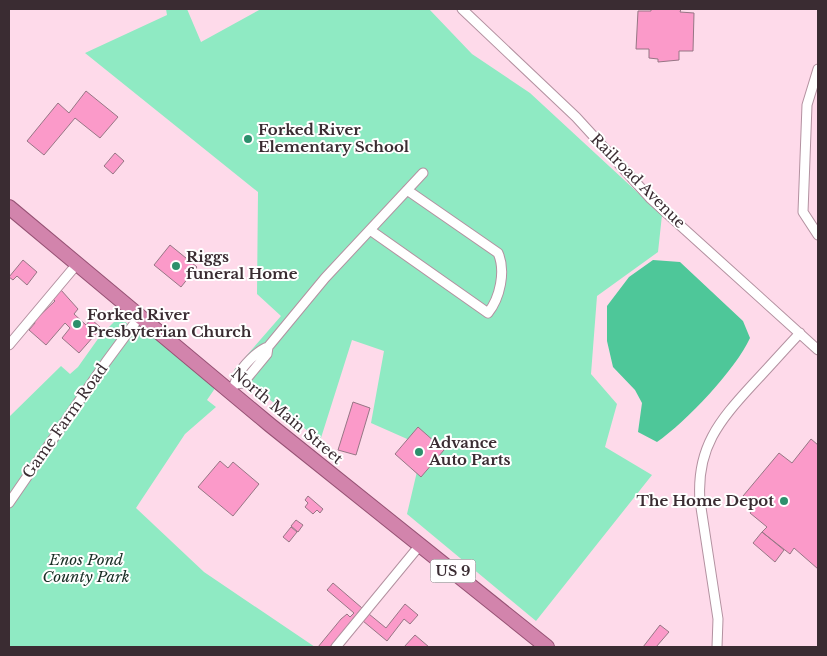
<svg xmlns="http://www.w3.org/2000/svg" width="827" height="656" viewBox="0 0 827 656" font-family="'Libre Baskerville',serif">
	<rect width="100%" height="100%" fill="#fedaea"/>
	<path fill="#8feac3" d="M166 9H187L201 42 261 9H429L472 54 530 93 662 215 658 252 597 296 591 374 617 404 605 447 652 475 536 621 407 514 423 446 371 423 384 351 352 340 320 441 234 370 281 316 257 294 258 192 85 53 167 15Z
		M140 316 220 381 207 400 216 407 185 434 136 508 204 572 315 647H9V417L61 366 70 374 78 367 100 336 119 317 129 325Z"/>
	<path fill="#4ec799" d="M653 260 680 262 743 321 750 338C736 369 686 422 657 442L638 432 642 403 635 390 613 367 607 341V306L629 277Z"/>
	<path fill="#fb9ac9" stroke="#977685" d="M651 9H681L680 12 694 13 693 51H679V60L658 62V59L649 58V49H636L638 11H651Z
		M86 91 118 117 100 138 75 118 44 155 27 141 58 103 69 113Z
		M115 153 124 161 113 174 104 166Z
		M170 245 197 267 181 287 154 265Z
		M23 260 37 272 27 285 17 276 13 280 9 277Z
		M61 290 78 309 74 314 86 325 91 319 101 328 79 353 62 338 70 328 65 323 46 345 29 330 35 323 34 321 55 301 53 299Z
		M353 402 370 408 356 455 338 450Z
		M418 427 444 450 421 477 395 454Z
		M811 439 818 445V569L794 548 790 554 762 532 767 527 750 513 755 506 743 496 779 453 792 463Z
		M220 461 228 468 233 462 259 484 233 516 198 487Z
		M308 496 323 509 320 513 317 510 313 514 305 507 308 503 305 500Z
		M296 520 303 525 298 532 291 526Z
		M291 527 297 532 289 542 283 537Z
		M762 532 784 550 775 562 753 543Z
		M333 583 362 608 330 647H318L341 619 347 614 350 617 354 613 327 590Z
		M405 604 418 615 410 624 404 619 387 641 363 621 369 614 386 628Z
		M660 625 669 632 656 647H643Z
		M415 635 429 647H404Z"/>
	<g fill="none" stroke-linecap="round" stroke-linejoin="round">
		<defs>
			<path id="minor" d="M462 9 576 117 651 199 818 350
				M818 69 807 105 803 212 818 235
				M370 230 488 313C500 298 506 271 498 253L407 190
				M9 345 77 264
				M268 347 325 278 423 173
				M231 391C235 385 235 382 238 376 242 366 258 350 268 347L267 354 243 383 236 384
				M9 503 106 362 140 316
				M336 647 420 545
				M717 647 718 619 700 501C696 448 719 421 753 384 769 367 784 350 800 333"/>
			<path id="trunk" d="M9 207 270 425 547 647"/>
		</defs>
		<use href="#minor" stroke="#b391a0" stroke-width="11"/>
		<use href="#trunk" stroke="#965274" stroke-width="16"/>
		<use href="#minor" stroke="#fff" stroke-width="9"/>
		<use href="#trunk" stroke="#d284ac" stroke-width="14"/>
	</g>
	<g fill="#2c906c" stroke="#fff" stroke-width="2">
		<circle cx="248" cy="139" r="5"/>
		<circle cx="176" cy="266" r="5"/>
		<circle cx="77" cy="324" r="5"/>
		<circle cx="419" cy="452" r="5"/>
		<circle cx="784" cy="501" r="5"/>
	</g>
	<g text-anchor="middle" stroke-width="4" stroke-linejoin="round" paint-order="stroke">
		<rect fill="#fff" stroke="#756b70" stroke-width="1" x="430.5" y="559.5" width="45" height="23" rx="4"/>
		<g font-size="14" font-weight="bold" fill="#3a2c32">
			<text x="453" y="576">US 9</text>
		</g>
		<g font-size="15" font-weight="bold" fill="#3a2c32" stroke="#fff" text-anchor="start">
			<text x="258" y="135">Forked River<tspan x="258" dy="17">Elementary School</tspan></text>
			<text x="186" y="262">Riggs<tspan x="186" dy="17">funeral Home</tspan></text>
			<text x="87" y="320">Forked River<tspan x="87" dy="17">Presbyterian Church</tspan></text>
			<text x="429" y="448">Advance<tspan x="429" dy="17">Auto Parts</tspan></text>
			<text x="774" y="506" text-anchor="end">The Home Depot</text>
		</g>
		<g font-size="15" fill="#3a2c32" stroke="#fff">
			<text transform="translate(638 181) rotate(45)" y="5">Railroad Avenue</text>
			<text transform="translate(287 416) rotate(40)" y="5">North Main Street</text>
			<text transform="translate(65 421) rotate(-55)" y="5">Game Farm Road</text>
		</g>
		<g font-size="15" font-style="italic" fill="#192e25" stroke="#fff">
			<text x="86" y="565">Enos Pond<tspan x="86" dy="17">County Park</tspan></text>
		</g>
	</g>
	<rect width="827" height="656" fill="none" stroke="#3a2c32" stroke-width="20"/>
</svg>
